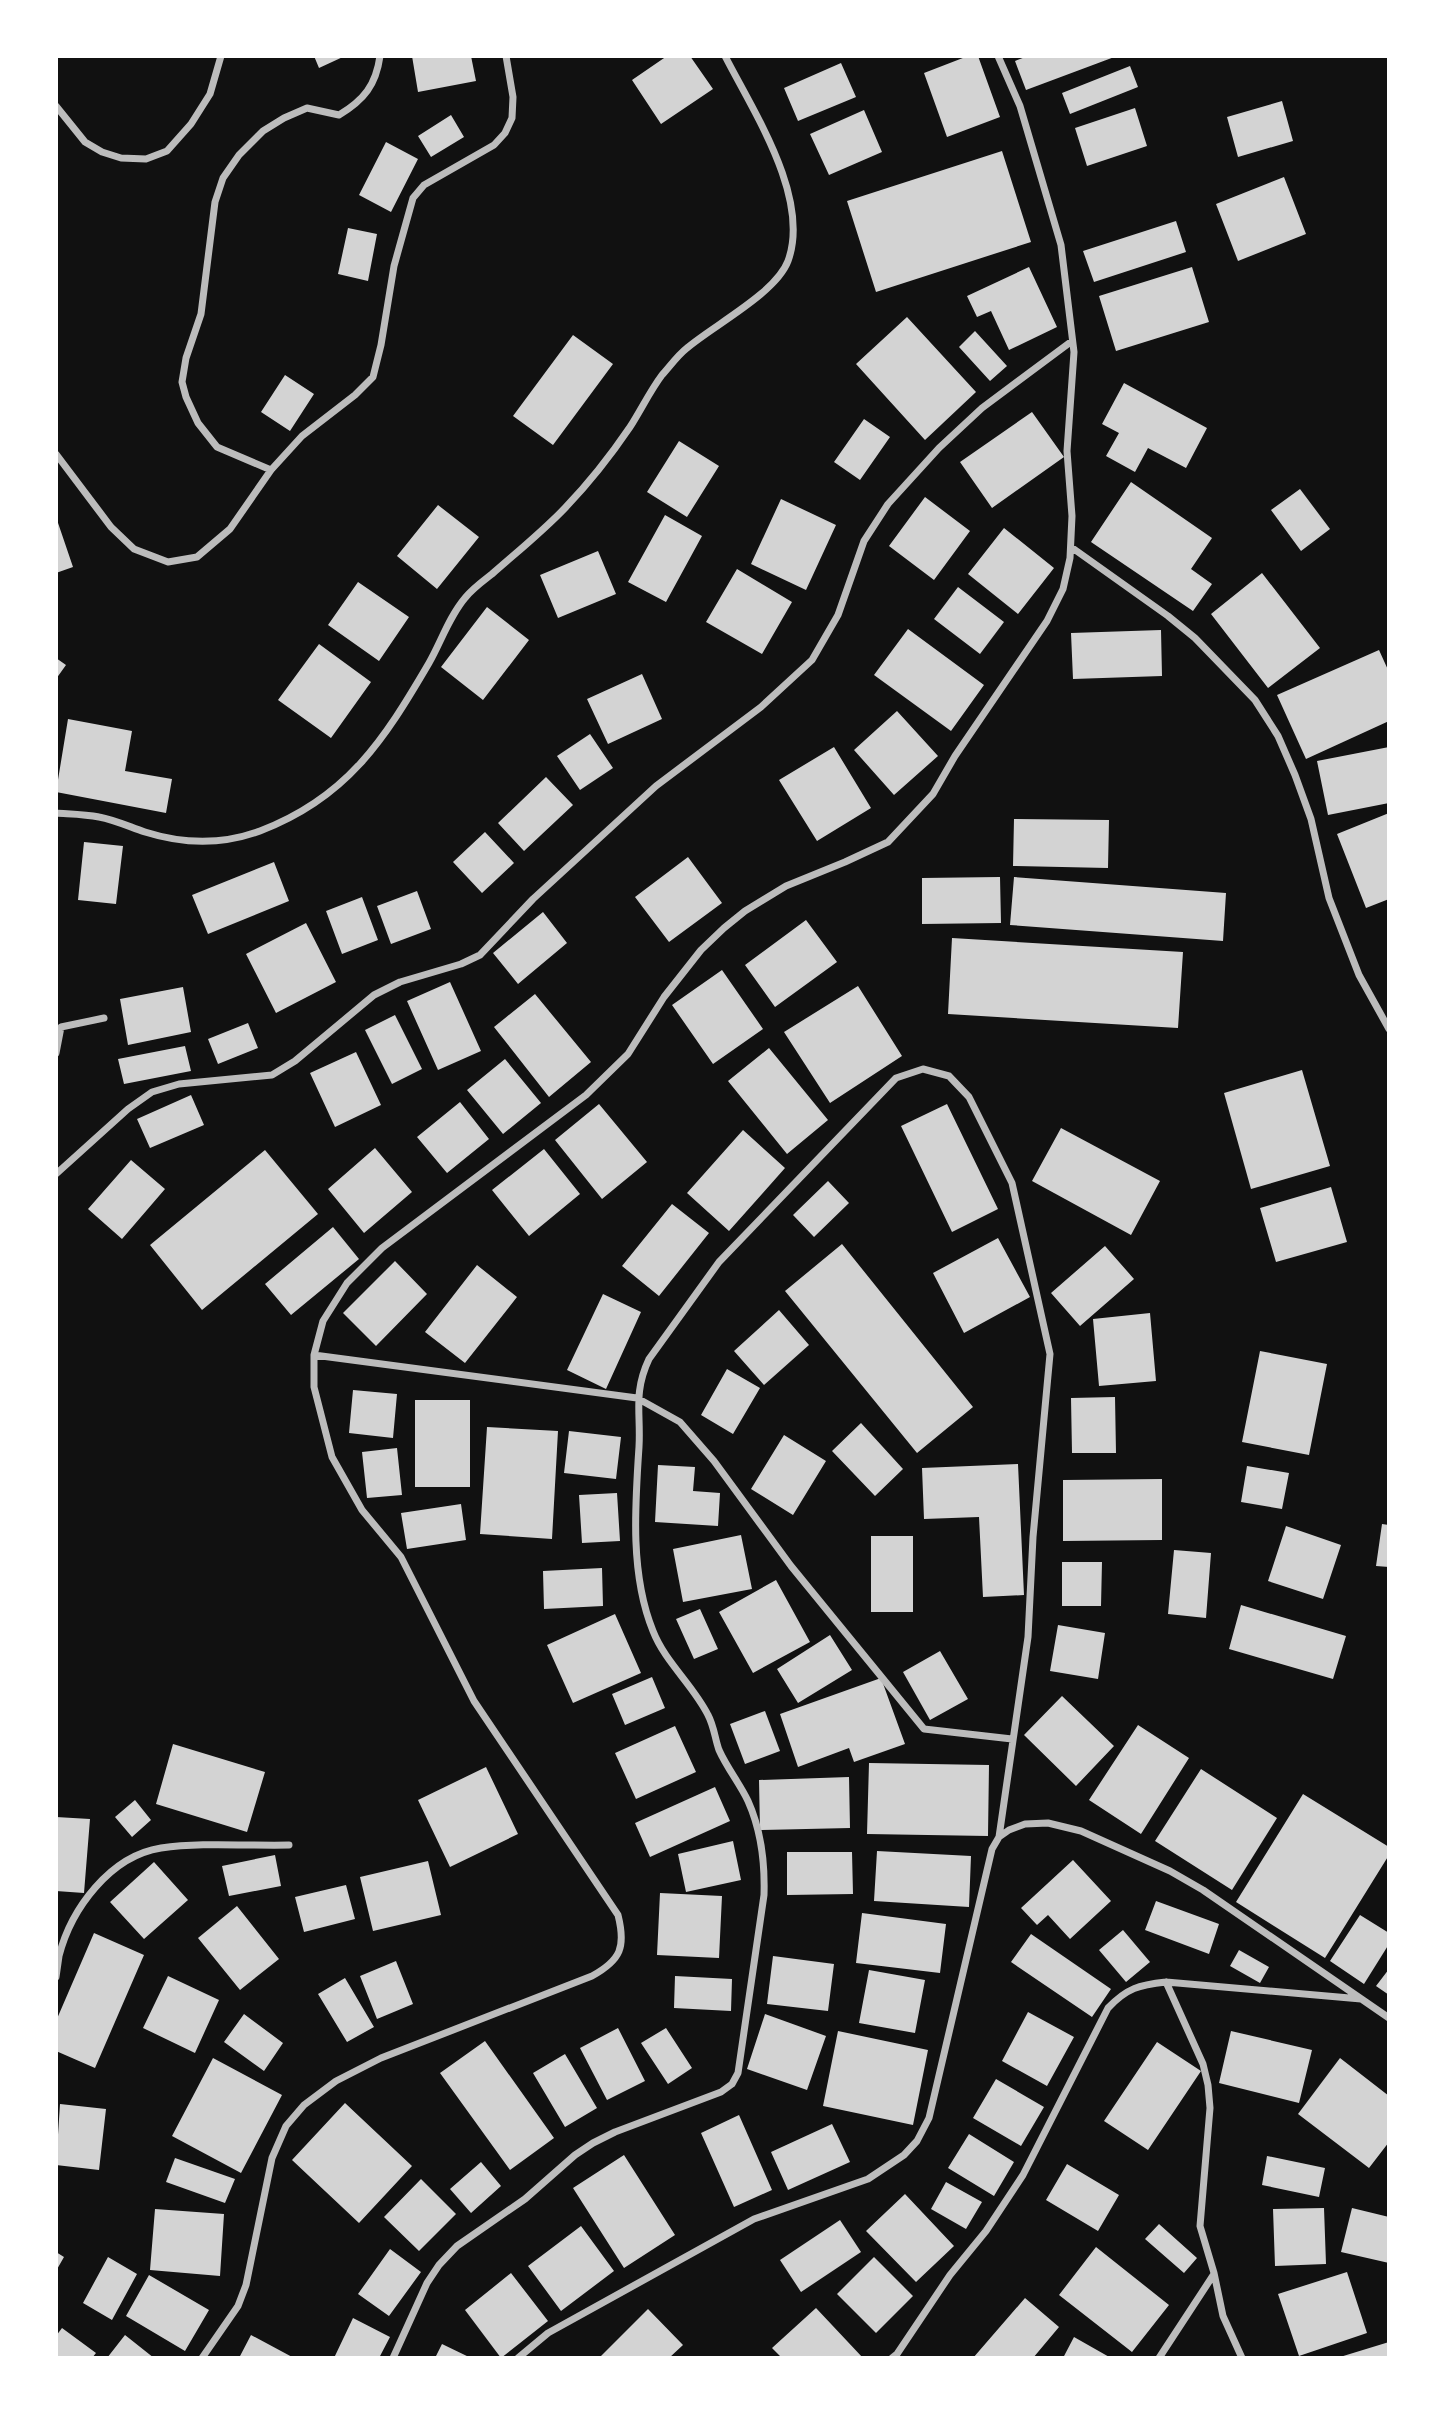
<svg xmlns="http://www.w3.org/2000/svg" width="1445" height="2414" viewBox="0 0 1445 2414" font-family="Lato,sans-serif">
	<rect width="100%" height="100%" fill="#111"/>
	<path fill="#d3d3d3" d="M314 56H345L319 68Z
		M412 56H471L476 81 418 92Z
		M667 56H690L713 89 661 124 632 80Z
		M968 56H978L1000 117 947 137 924 73Z
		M1028 56H1117L1026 90 1015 61Z
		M841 63 856 97 798 121 784 88Z
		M1130 66 1138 87 1070 114 1062 93Z
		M1282 101 1293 141 1238 157 1227 117Z
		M1135 108 1147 146 1087 166 1075 128Z
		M864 110 882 152 829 175 810 134Z
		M451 115 464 137 431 157 418 136Z
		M386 142 418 159 391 212 359 195Z
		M1002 151 1031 242 876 292 847 201Z
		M1284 177 1306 234 1238 261 1216 204Z
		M1176 221 1186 252 1094 282 1083 251Z
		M348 228 377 234 368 281 338 274Z
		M1029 267 1057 327 1009 350 991 311 977 317 967 296Z
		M1192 267 1209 322 1116 351 1099 296Z
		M907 317 976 392 925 440 856 364Z
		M975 331 1007 366 990 381 959 347Z
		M573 335 613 364 553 445 513 416Z
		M285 375 314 394 290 431 261 412Z
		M1124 383 1207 428 1186 468 1148 448 1135 472 1106 456 1119 433 1102 424Z
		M1032 412 1064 457 992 508 960 462Z
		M864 419 890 437 860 480 834 462Z
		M679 441 719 466 687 517 647 492Z
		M1131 482 1212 538 1191 569 1212 584 1193 611 1091 542Z
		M1300 489 1330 529 1301 551 1271 510Z
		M925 497 970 531 934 580 889 546Z
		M781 499 836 525 806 590 751 564Z
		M438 505 479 537 437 589 397 556Z
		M665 515 702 536 666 602 628 582Z
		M56 517 73 567 56 573Z
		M1004 528 1054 568 1018 614 968 574Z
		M598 551 616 594 558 618 540 575Z
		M737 569 792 602 762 654 706 622Z
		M1262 573 1320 648 1268 688 1211 614Z
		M358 582 409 617 379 661 328 625Z
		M958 587 1004 622 980 654 934 619Z
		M487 607 529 640 483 700 441 667Z
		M908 629 984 685 951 731 874 675Z
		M1161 630 1162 676 1073 679 1071 633Z
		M319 644 371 682 331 738 278 700Z
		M1379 650 1389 672V721L1306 759 1277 695Z
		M56 658 66 665 56 679Z
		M642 674 662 719 608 744 587 699Z
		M897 711 938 756 894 795 854 750Z
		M68 719 132 731 125 771 172 779 166 813 56 792Z
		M590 734 613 768 580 790 557 756Z
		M834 747 871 808 817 841 779 780Z
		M1389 747V803L1328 815 1317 761Z
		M546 777 573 805 524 851 498 823Z
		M1389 813V899L1366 908 1337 834Z
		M1014 819 1109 820 1108 868 1013 866Z
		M485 832 514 863 482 893 453 862Z
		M84 842 123 846 116 904 78 900Z
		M688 857 722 903 669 942 635 897Z
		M274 862 289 901 208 934 192 895Z
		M1000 877 1001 923 922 924V878Z
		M1014 877 1226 893 1223 941 1010 925Z
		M417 891 431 929 391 944 377 906Z
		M362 897 378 940 342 954 326 911Z
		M543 912 567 943 518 984 493 953Z
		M806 920 837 962 775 1007 745 965Z
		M306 923 336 982 276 1013 246 954Z
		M952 938 1183 952 1178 1028 948 1014Z
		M722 970 763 1029 713 1064 672 1005Z
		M450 982 481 1051 438 1070 407 1001Z
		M858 986 902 1056 830 1103 784 1032Z
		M183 987 191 1032 128 1045 120 999Z
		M535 994 591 1062 549 1097 494 1027Z
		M395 1015 422 1069 392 1084 365 1030Z
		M248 1023 258 1048 218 1064 208 1039Z
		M185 1046 191 1071 124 1084 118 1059Z
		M769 1048 828 1120 787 1154 728 1081Z
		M356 1052 381 1105 335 1127 310 1073Z
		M505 1059 541 1103 503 1134 467 1090Z
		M1302 1070 1330 1166 1251 1189 1224 1093Z
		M191 1095 204 1125 150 1148 137 1119Z
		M460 1102 489 1139 447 1173 417 1137Z
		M599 1104 647 1162 602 1199 555 1140Z
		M947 1104 998 1209 952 1232 901 1126Z
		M1061 1128 1160 1181 1131 1235 1032 1181Z
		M743 1130 785 1168 729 1231 687 1193Z
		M375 1148 412 1192 364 1233 328 1189Z
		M544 1149 580 1194 529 1236 492 1190Z
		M265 1150 318 1214 202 1310 150 1245Z
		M131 1160 165 1189 122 1239 88 1209Z
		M828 1181 849 1203 814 1237 793 1215Z
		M1331 1187 1347 1242 1276 1262 1260 1208Z
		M672 1204 709 1233 659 1296 622 1266Z
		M333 1227 359 1259 291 1315 265 1284Z
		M998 1238 1030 1297 964 1333 933 1273Z
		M842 1244 973 1407 917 1453 785 1291Z
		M1105 1246 1134 1279 1080 1326 1051 1293Z
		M395 1261 427 1294 376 1346 343 1313Z
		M477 1265 517 1297 465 1363 425 1332Z
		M603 1294 641 1312 606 1389 567 1370Z
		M779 1310 809 1345 764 1385 734 1351Z
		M1150 1313 1156 1381 1099 1386 1093 1319Z
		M1260 1351 1327 1364 1309 1455 1242 1442Z
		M727 1369 760 1388 733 1434 701 1415Z
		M353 1390 397 1394 393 1438 349 1433Z
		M1115 1397 1116 1453H1072L1071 1398Z
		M415 1400H470V1487H415Z
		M861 1423 903 1469 875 1496 832 1451Z
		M487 1427 558 1431 552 1539 480 1534Z
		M569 1431 621 1437 616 1479 564 1473Z
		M784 1435 826 1461 793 1515 751 1489Z
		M397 1448 402 1495 367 1498 362 1452Z
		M1018 1464 1024 1595 983 1597 979 1517 924 1519 922 1468Z
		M658 1465 695 1467 693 1491 720 1493 718 1526 655 1522Z
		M1247 1466 1289 1473 1282 1509 1241 1502Z
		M1162 1479V1540L1063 1541V1480Z
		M617 1493 620 1541 582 1543 579 1495Z
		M461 1504 466 1540 407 1549 401 1513Z
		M1382 1524 1389 1525V1567L1376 1566Z
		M1286 1526 1341 1545 1323 1599 1268 1581Z
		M741 1535 752 1589 683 1602 673 1549Z
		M871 1536H913V1612H871Z
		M1174 1550 1211 1553 1206 1618 1168 1614Z
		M1062 1562H1102L1101 1606H1062Z
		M602 1568 603 1606 544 1609 543 1571Z
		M776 1580 810 1642 753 1673 719 1612Z
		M1241 1605 1346 1636 1333 1679 1229 1649Z
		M700 1609 718 1649 694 1659 676 1619Z
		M615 1614 641 1673 573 1703 547 1645Z
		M1058 1625 1105 1633 1098 1679 1050 1671Z
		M830 1635 852 1670 798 1703 777 1669Z
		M940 1651 968 1699 930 1720 903 1672Z
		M652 1677 665 1708 625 1725 612 1694Z
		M881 1678 905 1744 854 1762 849 1748 798 1767 780 1714Z
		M1062 1696 1114 1746 1076 1786 1024 1735Z
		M765 1711 780 1751 745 1764 730 1724Z
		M1138 1725 1189 1758 1141 1834 1089 1800Z
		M675 1726 696 1772 636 1799 615 1753Z
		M173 1744 265 1772 247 1832 156 1804Z
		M869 1763 989 1765 988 1836 867 1834Z
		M486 1767 518 1834 450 1867 418 1800Z
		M1201 1769 1277 1818 1232 1890 1155 1841Z
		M849 1777 850 1828 760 1830 759 1780Z
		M715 1787 730 1821 650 1857 635 1823Z
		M1303 1794 1389 1847V1855L1325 1958 1236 1902Z
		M135 1800 151 1820 132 1837 115 1817Z
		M56 1817 90 1819 84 1893 56 1891Z
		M733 1841 741 1880 686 1892 678 1854Z
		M877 1851 971 1856 969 1907 874 1901Z
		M787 1852H852L853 1894 787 1895Z
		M275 1855 281 1886 229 1896 222 1866Z
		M1073 1860 1111 1901 1070 1939 1048 1915 1037 1925 1021 1908Z
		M428 1861 441 1915 373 1931 360 1877Z
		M154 1862 188 1900 144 1939 110 1902Z
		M346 1885 355 1919 304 1932 295 1897Z
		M660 1893 722 1896 719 1958 657 1955Z
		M1156 1901 1219 1924 1209 1954 1145 1930Z
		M237 1906 279 1959 240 1990 198 1938Z
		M862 1913 946 1924 940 1973 856 1963Z
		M1360 1915 1389 1933V1944L1364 1984 1330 1961Z
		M1123 1930 1150 1962 1126 1982 1099 1950Z
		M94 1933 144 1955 95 2068 56 2051V2021Z
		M1031 1934 1111 1989 1092 2017 1011 1962Z
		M1239 1950 1269 1967 1260 1983 1230 1966Z
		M773 1956 834 1964 828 2011 767 2004Z
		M396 1961 413 2004 377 2019 360 1976Z
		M1389 1969V1995L1376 1986Z
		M869 1970 925 1980 915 2033 859 2023Z
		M168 1976 219 2000 195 2053 143 2028Z
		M675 1976 732 1979 731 2011 674 2008Z
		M345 1978 374 2027 347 2042 318 1994Z
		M1028 2012 1074 2037 1047 2086 1002 2061Z
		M244 2014 283 2043 264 2071 224 2042Z
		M765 2014 826 2036 807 2090 747 2069Z
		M618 2028 645 2081 607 2100 580 2048Z
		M666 2028 692 2068 668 2084 641 2043Z
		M838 2031 928 2050 913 2125 823 2106Z
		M1231 2031 1312 2050 1299 2103 1219 2083Z
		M485 2041 554 2138 510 2170 440 2073Z
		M1157 2042 1201 2071 1148 2150 1104 2121Z
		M565 2054 597 2108 565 2127 533 2073Z
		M213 2058 282 2095 241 2173 172 2136Z
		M1340 2058 1389 2096V2142L1369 2168 1298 2114Z
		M996 2079 1044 2107 1021 2146 973 2118Z
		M345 2103 412 2166 359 2223 292 2160Z
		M60 2104 106 2109 99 2170 56 2165Z
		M739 2115 772 2190 734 2207 701 2133Z
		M832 2124 850 2162 788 2190 771 2152Z
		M969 2134 1014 2162 994 2196 948 2168Z
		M624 2155 675 2235 624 2268 573 2188Z
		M1267 2156 1325 2168 1319 2197 1262 2185Z
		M175 2158 235 2179 225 2203 166 2182Z
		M481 2162 501 2186 471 2213 450 2189Z
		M1067 2164 1119 2195 1098 2231 1046 2200Z
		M421 2179 456 2214 419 2251 384 2217Z
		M946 2182 982 2202 966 2229 931 2209Z
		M905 2194 954 2246 916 2282 866 2231Z
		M1324 2208 1326 2264 1275 2266 1273 2209Z
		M1352 2208 1389 2217V2263L1341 2252Z
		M155 2209 224 2214 220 2276 150 2270Z
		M840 2220 861 2252 801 2292 780 2260Z
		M1159 2224 1197 2258 1184 2273 1145 2239Z
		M581 2226 614 2271 561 2311 528 2266Z
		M1096 2247 1169 2305 1132 2352 1059 2295Z
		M390 2249 421 2272 389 2316 358 2294Z
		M56 2252 64 2257 56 2271Z
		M108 2257 137 2274 112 2320 83 2303Z
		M874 2257 913 2296 876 2333 837 2294Z
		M1347 2272 1367 2333 1299 2356 1278 2294Z
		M511 2273 548 2321 501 2358 465 2310Z
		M149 2275 209 2310 185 2351 126 2316Z
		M1025 2298 1059 2327 1033 2358H973Z
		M816 2308 863 2358H782L772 2348Z
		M648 2309 683 2345 669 2358H599Z
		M353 2318 390 2337 379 2358H334Z
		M62 2328 96 2353 92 2358H56V2336Z
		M125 2335 154 2358H107Z
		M251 2335 294 2358H239Z
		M1074 2337 1111 2358H1063Z
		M1389 2342V2358H1340V2357Z
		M442 2344 471 2358H435Z"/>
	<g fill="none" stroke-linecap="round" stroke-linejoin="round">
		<path stroke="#bcbcbc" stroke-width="7" d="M56 106 85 142 102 152 121 158 146 159 167 151 191 124 210 94 221 56
			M56 454 111 527 134 549 168 562 197 557 230 529 271 470 302 436 355 395 373 377 381 345 394 266 413 198 424 185 494 145 505 133 512 118 513 97 506 56
			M271 470 217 447 198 423 186 397 182 382 186 358 201 314 215 202 223 178 239 155 263 131 284 118 307 108 339 115C364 100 376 85 380 56
			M1071 547 1168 616 1195 638 1255 700 1278 736 1295 775 1311 819 1329 898 1359 975 1389 1029
			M56 813C70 814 85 814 99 817 115 820 130 827 145 832 183 844 222 845 260 831 347 798 384 740 429 663 441 642 449 617 465 598 472 589 483 581 492 574 517 552 542 532 565 508 588 484 611 455 630 427 641 410 650 391 662 375 670 366 678 355 687 348 714 325 776 293 788 261 811 198 753 111 725 56
			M56 1053 61 1027 104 1018
			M56 1174 128 1109 152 1092 179 1084 272 1075 295 1061 374 995 400 982 461 964 480 955 533 899 656 786 761 707 812 660 838 615 864 541 888 504 939 448 982 408 1072 341
			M314 1355 637 1398 680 1422 714 1461 791 1566 924 1729 1012 1739
			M56 1977C57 1970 58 1963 59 1956 71 1909 110 1856 161 1848 202 1842 247 1846 289 1845
			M1166 1982 1203 2064 1208 2085 1210 2108 1200 2226 1214 2273 1223 2316 1242 2358
			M202 2358 238 2306 246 2285 272 2158 286 2126 304 2105 336 2081 381 2058 592 1976C621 1960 626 1947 618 1915L474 1701 401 1557 362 1510 332 1457 314 1387V1355L323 1321 347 1283 382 1248 586 1095 628 1054 664 997 701 950 724 928 745 911 786 886 845 862 888 842 933 794 955 756 1047 621 1063 589 1070 558 1072 516 1067 451 1074 352 1061 245 1020 106 998 56
			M393 2358 427 2283 439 2265 457 2246 525 2199 575 2155 593 2143 615 2132 721 2092 732 2084 738 2073 764 1895C765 1863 761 1830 748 1801 740 1784 727 1768 719 1750 715 1739 714 1726 708 1715 693 1685 665 1662 653 1631 630 1575 635 1506 639 1447 641 1413 633 1393 649 1359L719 1262 896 1078 923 1069 949 1076 969 1097 1012 1183 1050 1354 1033 1537 1028 1637 999 1837
			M518 2358 548 2333 754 2219 868 2179 904 2155 917 2141 929 2118 992 1849 999 1837 1009 1830 1025 1824 1048 1823 1081 1831 1170 1871 1203 1890 1389 2018
			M892 2358 897 2354 950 2275 986 2231 1023 2175 1108 2008C1127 1988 1139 1985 1166 1982L1361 1999
			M1159 2358 1214 2274"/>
	</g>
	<rect width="1445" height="2414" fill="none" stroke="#ffffff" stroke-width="116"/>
</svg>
